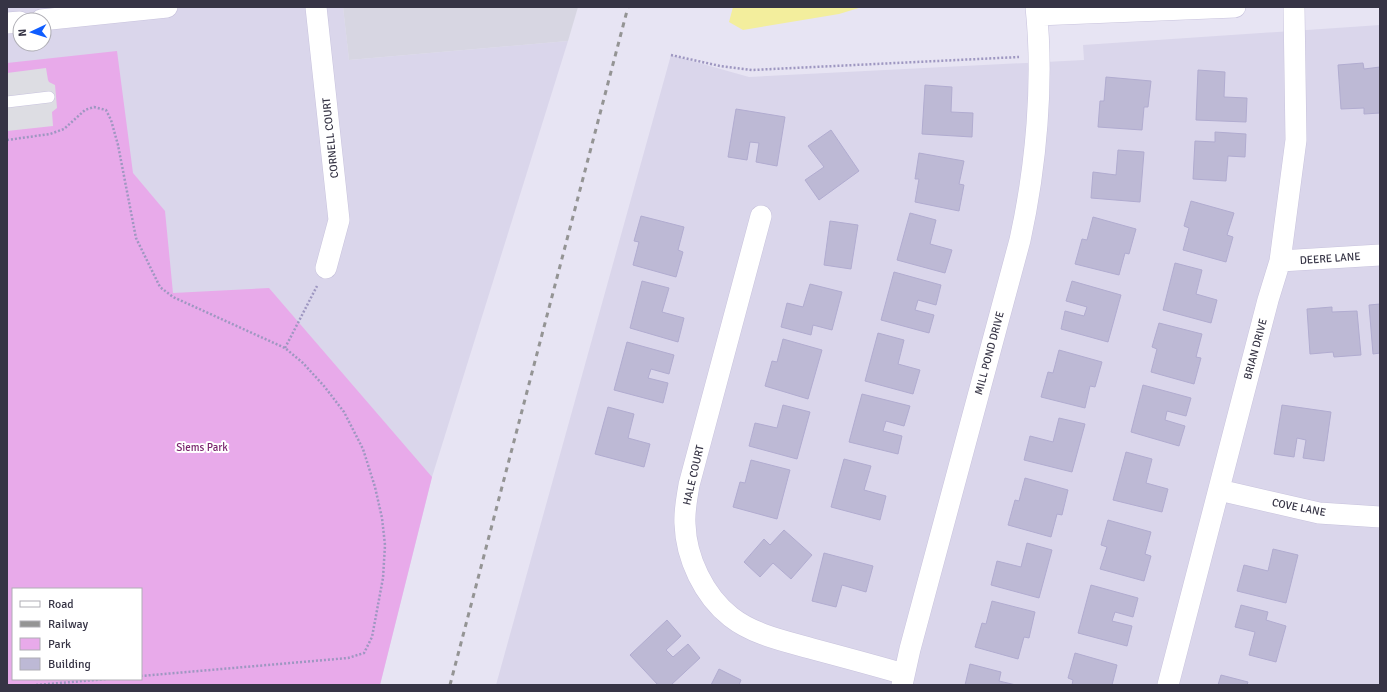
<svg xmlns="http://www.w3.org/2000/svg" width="1387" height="692" viewBox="0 0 1387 692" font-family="Signika,sans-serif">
	<rect width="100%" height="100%" fill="#e7e4f3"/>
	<path fill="#dad6eb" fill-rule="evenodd" d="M7 7H343L349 60 568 41 432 477 380 685H7ZM20 20H44V44H20ZM13 589H141V679H13Z
		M1380 25V685H496L671 55 749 77 1084 60 1083 45Z"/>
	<path fill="#d7d6e2" d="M343 7H578L568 41 349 60Z"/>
	<path fill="#e8aaea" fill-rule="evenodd" d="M117 51 133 173 165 211 173 293 269 288 432 477 380 685H7V63ZM13 589H141V679H13Z"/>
	<path fill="#dddde3" d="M46 68 48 80 49 82 55 85 57 108 52 112 53 126 7 131V73Z"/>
	<path fill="#f3ee9d" d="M733 7H862L839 14 743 30 729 22Z"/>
	<path fill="#bdb9d5" stroke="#b1acd0" d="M1363 63 1364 69 1380 67V113L1364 114V108L1341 109 1338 65Z
		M1198 70 1225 72 1224 97 1247 98 1246 122 1196 120Z
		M1106 77 1151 81 1148 107H1144L1142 130 1098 127 1100 101H1104Z
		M925 85 952 87 951 112 973 113 972 137 922 134Z
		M736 109 785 117 777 166 756 162 759 143 750 142 747 160 728 157Z
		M831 130 859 171 819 200 805 180 824 167 808 146Z
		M1215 132 1246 134 1245 157 1228 156 1226 181 1193 179 1195 141 1215 142Z
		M1118 150 1144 152 1140 202 1091 198 1093 172 1116 175Z
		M919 153 964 161 959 184 964 185 959 211 915 202 919 179H915Z
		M1191 201 1234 213 1227 235 1233 237 1226 262 1183 250 1189 228 1184 226Z
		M910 213 936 220 930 244 952 250 945 273 897 260Z
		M641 216 684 227 678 250 683 252 676 277 633 265 639 242 634 241Z
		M1093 217 1136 229 1129 254 1125 253 1119 275 1075 264 1082 239 1087 240Z
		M830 221 858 225 851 269 824 265Z
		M1175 263 1202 270 1196 294 1217 300 1211 323 1163 310Z
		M894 272 941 285 936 305 918 300 915 310 934 315 929 333 881 320Z
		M642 281 669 288 662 312 684 318 678 342 630 328Z
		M1072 281 1121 295 1108 342 1061 329 1065 311 1084 316 1087 307 1066 301Z
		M810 284 842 292 832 330 813 325 811 335 781 327 787 303 803 307Z
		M1380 304V353L1373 354 1369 305Z
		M1332 307V312L1357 311 1361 355 1334 357 1333 352 1310 354 1307 309Z
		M1159 323 1202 334 1196 357 1201 358 1194 384 1151 372 1157 349 1152 347Z
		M878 333 904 340 898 364 920 370 913 394 865 381Z
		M783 339 822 350 808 399 765 386 772 361 777 362Z
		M627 342 674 355 669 374 651 369 648 378 668 383 663 403 614 390Z
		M1059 350 1102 362 1095 387 1090 386 1085 408 1041 397 1048 372 1053 373Z
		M1143 385 1191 398 1186 416 1167 411 1165 420 1185 426 1179 446 1131 432Z
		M862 394 910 406 904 426 886 421 883 431 902 436 898 454 849 442Z
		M783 405 810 412 797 459 749 446 755 423 777 428Z
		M1282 405 1331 412 1324 461 1303 458 1306 440 1297 438 1294 457 1274 454Z
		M608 407 634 414 628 438 650 444 644 467 595 454Z
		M1059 418 1085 424 1072 472 1024 460 1030 436 1053 442Z
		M1126 452 1152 459 1146 483 1168 489 1162 512 1113 500Z
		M844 459 871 466 864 490 886 496 880 520 831 507Z
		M751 460 790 470 777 519 733 507 740 482 745 483Z
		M1025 478 1068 490 1062 515 1057 514 1051 537 1008 525 1015 500 1019 501Z
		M1108 520 1151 532 1145 554 1151 556 1144 581 1100 569 1107 547 1101 545Z
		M784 530 812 555 791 579 773 563 760 577 744 562 764 539 770 545Z
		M1027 543 1052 550 1039 598 991 585 997 561 1021 567Z
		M1273 549 1298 555 1286 603 1237 591 1244 565 1268 571Z
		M824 553 873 566 866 592 842 585 836 607 812 601Z
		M1091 585 1138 598 1133 617 1115 612 1112 621 1132 626 1127 646 1078 633Z
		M992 601 1035 612 1029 638 1024 637 1018 659 975 647 982 623 986 624Z
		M1241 605 1268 612 1266 620 1286 626 1276 662 1249 655 1255 632 1235 627Z
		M667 620 681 636 666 650 673 657 688 644 700 658 671 685H658L630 655Z
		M1075 653 1117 665 1112 685H1072L1073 680 1068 678Z
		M970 664 1001 672 999 681 1016 685H965Z
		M719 669 741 680 739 685H711Z
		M1221 675 1248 682 1247 685H1218Z"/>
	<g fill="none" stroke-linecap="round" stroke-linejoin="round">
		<defs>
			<path id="service" d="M7 102 49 97"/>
			<path id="minor" d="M316 7 339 220 326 268
				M1037 15 1235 7
				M41 20 167 7
				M7 23 20 22
				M761 216 689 485C687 498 684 511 685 524 686 558 704 596 731 617 754 635 785 641 813 649 843 657 873 665 904 674
				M1280 261 1380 255
				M1219 490 1319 513 1380 517
				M902 685 910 649 1020 240C1036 167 1044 82 1036 7
				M1168 685 1268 300 1280 261 1296 140 1294 7"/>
		</defs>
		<use href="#service" stroke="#c8c3dd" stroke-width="12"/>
		<use href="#minor" stroke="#c8c3dd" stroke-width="22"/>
		<path stroke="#9e97c1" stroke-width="2.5" stroke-dasharray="2 2" stroke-linecap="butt" d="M671 55 720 66 752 70 1019 57
			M7 140 50 134 64 129 85 110 94 107 106 110 111 120 118 145 136 238 160 287 173 297 285 348 303 363 324 386 344 412 363 449 375 487 382 518 385 545 383 578 372 637 364 653 348 658 141 676
			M285 348 317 286
			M36 685 107 679"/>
		<use href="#service" stroke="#fff" stroke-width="11"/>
		<use href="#minor" stroke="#fff" stroke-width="21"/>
		<path stroke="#949494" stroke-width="3" stroke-dasharray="5 5" stroke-linecap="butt" d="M450 685 628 7"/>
	</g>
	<g text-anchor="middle" stroke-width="4" stroke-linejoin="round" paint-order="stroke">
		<g font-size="11" fill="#363445" stroke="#fff">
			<text transform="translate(330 138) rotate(-96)" y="4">CORNELL COURT</text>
			<text transform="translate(1330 258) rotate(-4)" y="4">DEERE LANE</text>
			<text transform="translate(1255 349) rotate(-75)" y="4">BRIAN DRIVE</text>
			<text transform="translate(989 353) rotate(-75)" y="4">MILL POND DRIVE</text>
			<text transform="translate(693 475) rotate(-77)" y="4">HALE COURT</text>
			<text transform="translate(1299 507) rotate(11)" y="4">COVE LANE</text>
		</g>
		<g font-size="11" fill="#79246d" stroke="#fff">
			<text x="202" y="451">Siems Park</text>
		</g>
	</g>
	<rect width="1387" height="692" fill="none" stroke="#363445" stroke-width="16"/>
	<rect x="12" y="588" width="130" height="92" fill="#ffffff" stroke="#afaeb5"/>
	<rect x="20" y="601" width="20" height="6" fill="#ffffff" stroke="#afaeb5"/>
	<text x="48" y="608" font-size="12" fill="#363445">Road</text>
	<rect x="20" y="621" width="20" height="6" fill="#949494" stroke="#afaeb5"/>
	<text x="48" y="628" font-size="12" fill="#363445">Railway</text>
	<rect x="20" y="638" width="20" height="12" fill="#e8aaea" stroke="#afaeb5"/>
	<text x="48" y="648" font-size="12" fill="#363445">Park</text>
	<rect x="20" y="658" width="20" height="12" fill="#bdb9d5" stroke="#afaeb5"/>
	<text x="48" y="668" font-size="12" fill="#363445">Building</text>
	<g transform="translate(32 32) rotate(266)"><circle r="19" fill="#ffffff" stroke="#afaeb5"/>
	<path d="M0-3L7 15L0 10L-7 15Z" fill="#0f5dff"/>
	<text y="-6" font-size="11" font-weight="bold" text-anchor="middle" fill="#363445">N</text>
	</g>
</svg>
